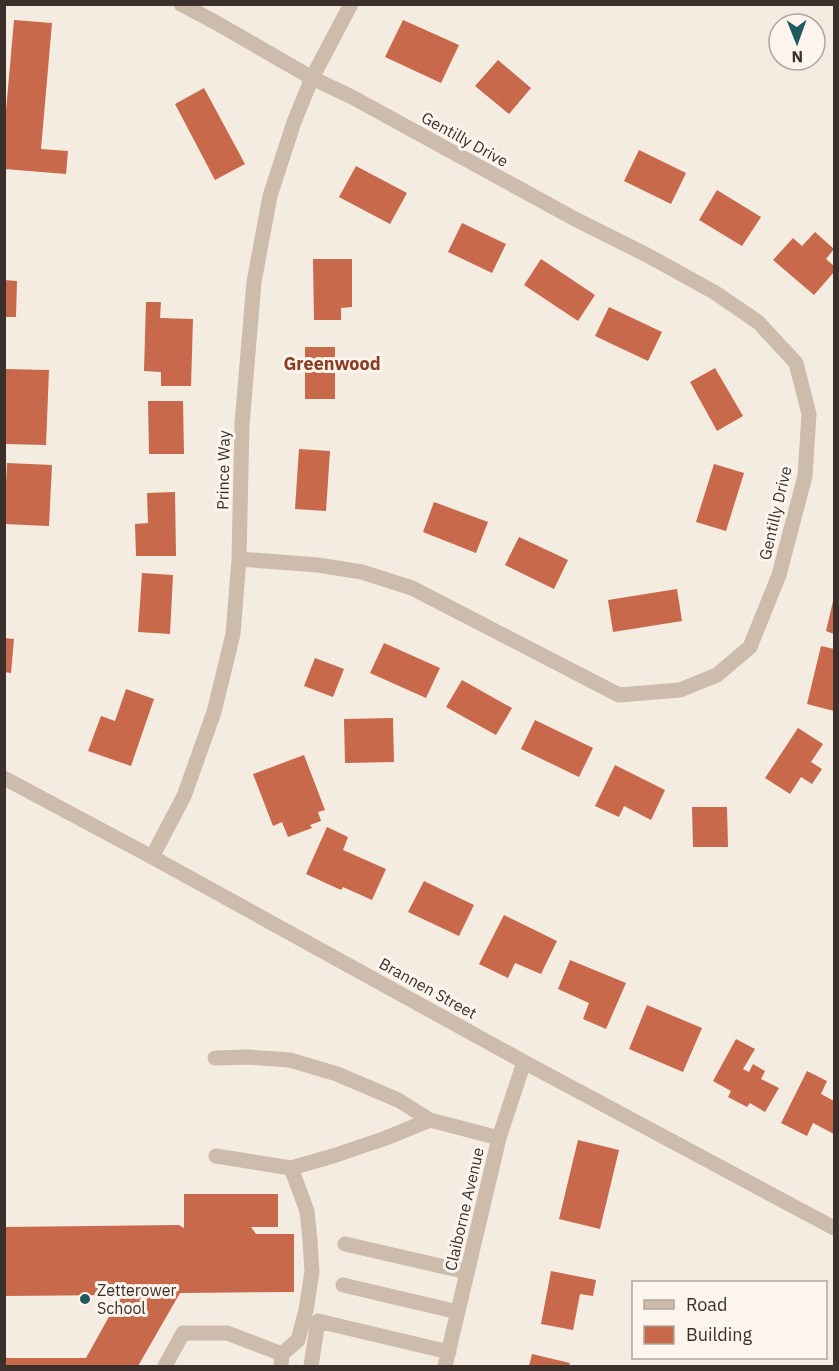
<svg xmlns="http://www.w3.org/2000/svg" width="839" height="1371" viewBox="0 0 839 1371" font-family="'IBM Plex Sans',sans-serif">
	<rect width="100%" height="100%" fill="#f4ebe1"/>
	<path fill="#c8694b" d="M14 20 52 23 41 149 68 151 66 174 4 169V133Z
		M403 20 459 45 441 83 385 57Z
		M498 60 531 88 509 114 475 86Z
		M204 88 245 164 215 180 175 104Z
		M639 150 686 173 671 204 624 181Z
		M356 166 407 193 390 224 339 197Z
		M717 190 761 217 742 246 699 220Z
		M462 223 506 244 492 273 448 252Z
		M815 232 834 249 826 259 834 266V272L814 295 773 260 793 238 802 246Z
		M313 259H352V307L341 308V320H314Z
		M541 259 595 295 578 321 524 285Z
		M4 280 17 281 16 317H4Z
		M146 302H161L160 318 193 319 191 386H161V372L144 371Z
		M609 307 662 332 648 361 595 336Z
		M305 347H335V399H305Z
		M715 368 743 416 717 431 690 382Z
		M4 369 49 370 46 445 5 444 6 401H4Z
		M148 401H183L184 454H149Z
		M299 449 330 451 326 511 295 509Z
		M7 463 52 465 49 526 4 524Z
		M714 464 744 473 726 531 696 522Z
		M175 492 176 556H136L135 524 148 523 147 493Z
		M434 502 488 522 476 553 423 532Z
		M519 537 568 560 554 589 505 565Z
		M142 573 173 575 170 634 138 632Z
		M677 589 682 621 613 632 608 600Z
		M834 597V634L826 631Z
		M4 638 14 639 11 673 4 672Z
		M384 643 440 668 426 698 370 673Z
		M821 646 834 649V711L807 704Z
		M315 658 344 669 333 697 304 686Z
		M462 680 512 708 496 735 446 707Z
		M126 689 154 699 131 766 88 751 101 716 115 721Z
		M393 718 394 762 345 763 344 719Z
		M535 720 593 748 579 777 521 749Z
		M798 728 823 744 811 762 822 769 812 784 801 777 790 794 765 778Z
		M304 755 325 810 318 812 321 821 310 825 312 828 288 837 282 822 273 826 253 774Z
		M615 765 665 790 651 820 624 806 619 817 595 806Z
		M692 807H727L728 847H693Z
		M327 827 348 837 343 850 386 869 372 900 343 887 341 890 306 874Z
		M424 881 474 905 459 936 408 912Z
		M504 915 557 941 541 974 515 963 508 978 479 964Z
		M570 960 626 983 606 1029 583 1019 589 1003 558 989Z
		M647 1005 702 1028 683 1072 629 1049Z
		M736 1039 755 1049 743 1069 749 1072 753 1064 765 1071 761 1079 779 1088 765 1112 750 1103 747 1107 728 1097 731 1091 713 1081Z
		M807 1071 827 1081 821 1094 834 1101V1134L813 1123 807 1136 781 1123Z
		M578 1140 619 1150 600 1229 559 1219Z
		M184 1194H278V1227H251L256 1234H294V1292L180 1293 138 1366H4V1358H86L121 1295 4 1296V1227L179 1225 184 1228Z
		M551 1271 596 1280 593 1296 580 1294 573 1330 541 1324Z
		M532 1354 570 1363 569 1366H529Z"/>
	<g fill="none" stroke-linecap="round" stroke-linejoin="round">
		<path stroke="#cdbbac" stroke-width="15" d="M181 4 215 22 312 78 352 97 575 219 645 254 714 292 758 322 796 363 809 414 805 476 779 575 750 647 717 675 680 690 619 695 412 588 362 572 318 565 239 559
			M4 778 152 857 524 1062 834 1228
			M152 857 184 796 214 712 233 634 239 559 242 424 254 282 270 196 294 122 312 78 351 4
			M215 1058 247 1057 290 1060 337 1074 398 1100 430 1120 499 1138
			M216 1156 291 1168 333 1156 386 1138 430 1120
			M345 1244 467 1272
			M343 1285 458 1312
			M282 1354 298 1340 306 1310 312 1272 310 1240 307 1211 291 1168
			M165 1366 183 1333H227L282 1354 281 1366
			M311 1366 318 1321 449 1352
			M445 1366 499 1138 524 1062"/>
	</g>
	<circle fill="#1f5a5e" stroke="#fbf5ee" stroke-width="2" cx="85" cy="1299" r="6"/>
	<g text-anchor="middle" stroke-width="6" stroke-linejoin="round" paint-order="stroke">
		<g font-size="16" fill="#3b302b" stroke="#fbf5ee">
			<text transform="translate(465 139) rotate(29)" y="6">Gentilly Drive</text>
			<text transform="translate(223 470) rotate(-89)" y="6">Prince Way</text>
			<text transform="translate(775 513) rotate(-77)" y="6">Gentilly Drive</text>
			<text transform="translate(428 988) rotate(29)" y="6">Brannen Street</text>
			<text transform="translate(464 1209) rotate(-77)" y="6">Claiborne Avenue</text>
		</g>
		<g font-size="16" fill="#3b302b" stroke="#fbf5ee" text-anchor="start">
			<text x="97" y="1296">Zetterower<tspan x="97" dy="18">School</tspan></text>
		</g>
		<g font-size="18" font-weight="bold" fill="#8c3b22" stroke="#fbf5ee">
			<text x="332" y="370">Greenwood</text>
		</g>
	</g>
	<rect width="839" height="1371" fill="none" stroke="#3b302b" stroke-width="12"/>
	<rect x="632" y="1281" width="195" height="78" fill="#fbf5ee" stroke="#aea6a0" stroke-width="1.5"/>
	<rect x="644" y="1300" width="30" height="9" fill="#cdbbac" stroke="#aea6a0" stroke-width="1.5"/>
	<text x="686" y="1311" font-size="18" fill="#3b302b">Road</text>
	<rect x="644" y="1326" width="30" height="18" fill="#c8694b" stroke="#aea6a0" stroke-width="1.5"/>
	<text x="686" y="1341" font-size="18" fill="#3b302b">Building</text>
	<g transform="translate(797 42) rotate(179)"><circle r="28" fill="#fbf5ee" stroke="#aea6a0" stroke-width="1.5"/>
	<path d="M0-4.5L10 22L0 15L-10 22Z" fill="#1f5a5e"/>
	<text y="-9" font-size="16" font-weight="bold" text-anchor="middle" fill="#3b302b">N</text>
	</g>
</svg>
